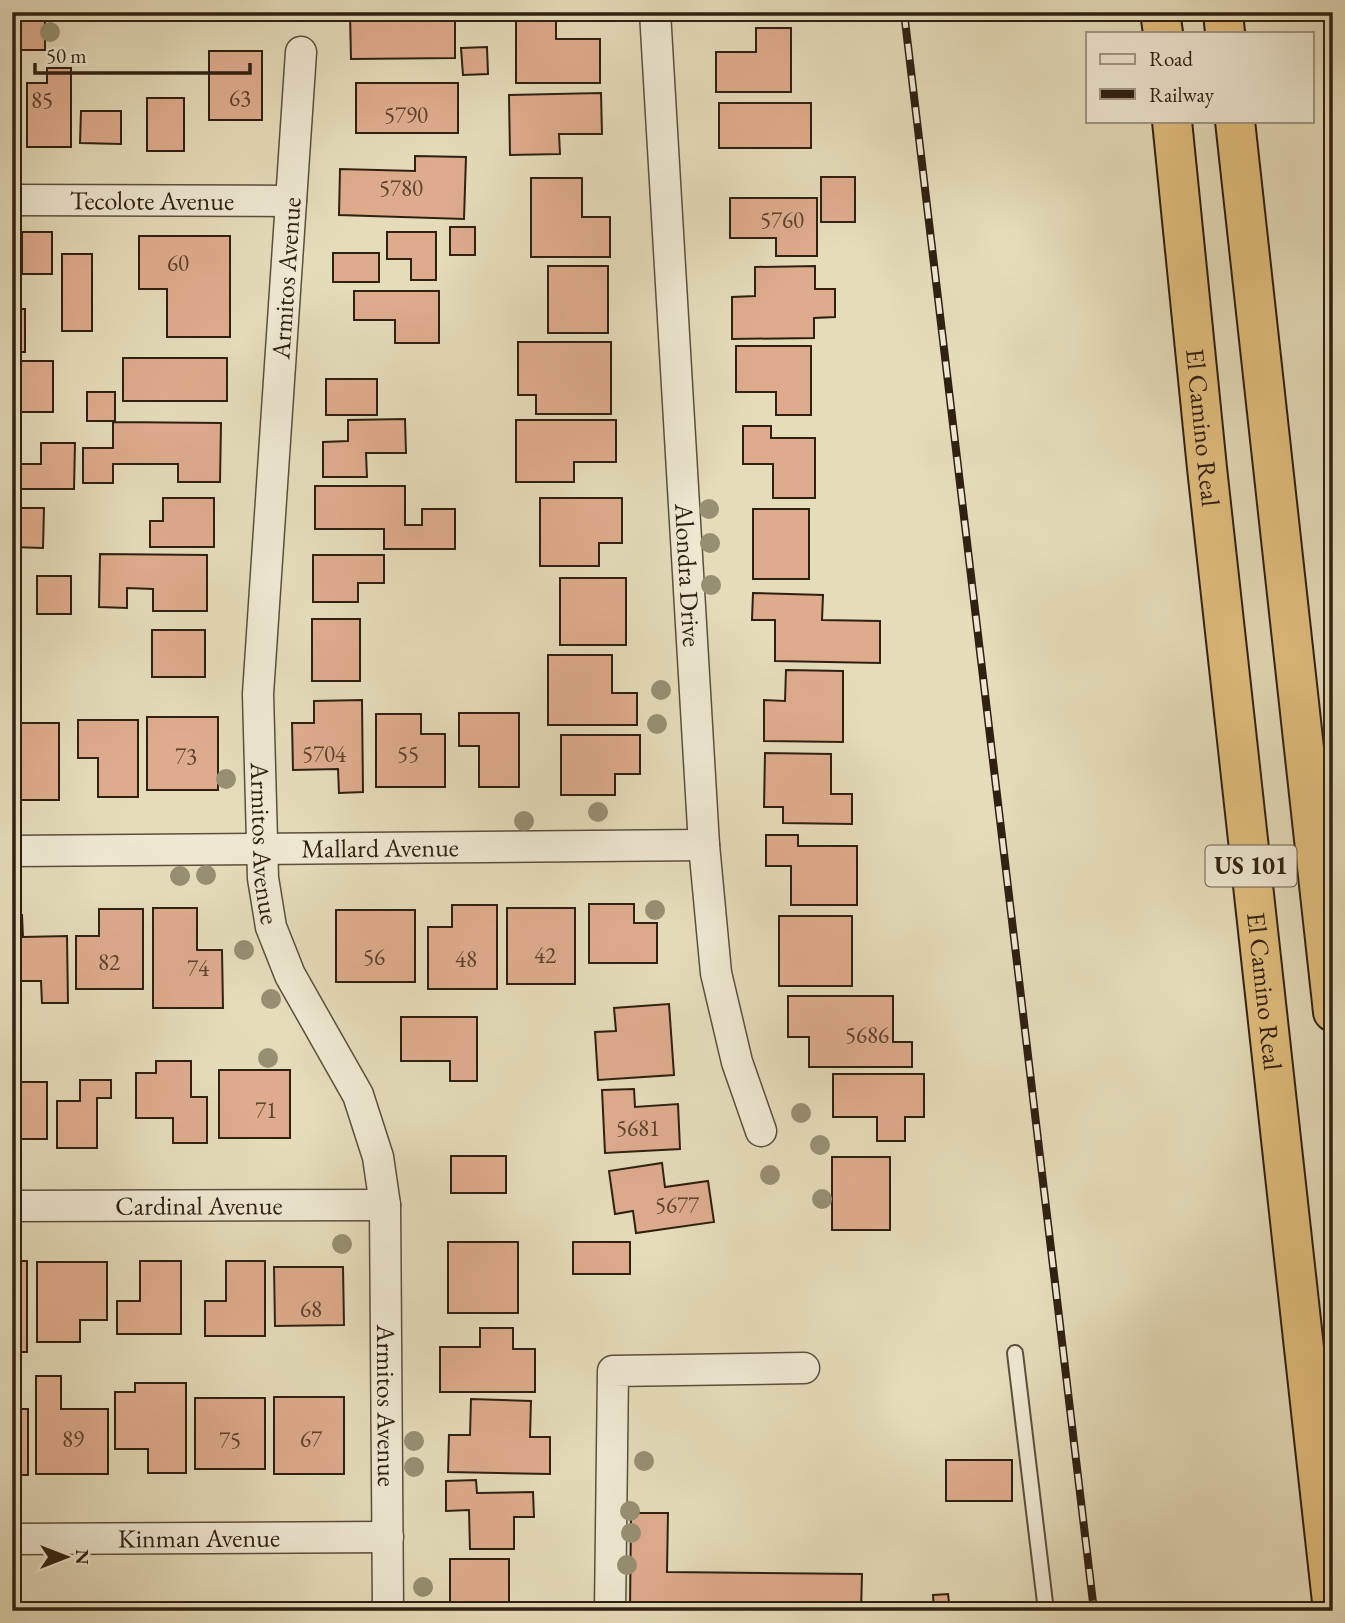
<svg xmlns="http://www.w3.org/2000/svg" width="1345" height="1623" viewBox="0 0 1345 1623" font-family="'EB Garamond',serif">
	<rect width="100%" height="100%" fill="#e5dcba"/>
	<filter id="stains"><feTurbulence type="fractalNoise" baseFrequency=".00286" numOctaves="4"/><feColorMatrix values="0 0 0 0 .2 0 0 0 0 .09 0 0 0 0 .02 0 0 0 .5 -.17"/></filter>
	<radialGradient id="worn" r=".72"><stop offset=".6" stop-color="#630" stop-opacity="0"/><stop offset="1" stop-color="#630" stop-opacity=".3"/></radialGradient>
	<path fill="#deac8d" stroke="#2f2012" stroke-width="2" d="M380 12 455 13V58L351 59 350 14Z
		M516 18H556V39H600V83H516Z
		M18 20H45V50H18Z
		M756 28H791V92H716V52H756Z
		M487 47 488 74 463 75 461 48Z
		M209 51H262V120H209Z
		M47 68H71V147H27V83H47Z
		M356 83H458V133H356Z
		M601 93 602 134H559L560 154 510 155 509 95Z
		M147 98H184V151H147Z
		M719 103H811V148H719Z
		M81 111H121V144L80 143Z
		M415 156 466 157 464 219 339 215 340 169 415 171Z
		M821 177H855V222H821Z
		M531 178H582V217H610V257H531Z
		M730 198H817V256H776V238H730Z
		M450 227H475V255H450Z
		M22 232H52V274H22Z
		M387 232H436V280H411V259H387Z
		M12 235H18V271H12Z
		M139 236H230V337H167V289H139Z
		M333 253H379V282H333Z
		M62 254H92V331H62Z
		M548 266H608V333H548Z
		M815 266V289H835V317L814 318V338L732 339V297L755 296V267Z
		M354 291H439V343H395V320H354Z
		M12 309H25V352H12Z
		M518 342H611V414H536V395H518Z
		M736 346H811V415H776V392H736Z
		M123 358H227V401H123Z
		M12 361H53V412H12Z
		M326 379H377V415H326Z
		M87 392H115V421H87Z
		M405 419 406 453H366L367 477H323V442L348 441V420Z
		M516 420H616V462H574V482H516Z
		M113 422 221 423 220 482H178V464H113V483H83V448H113Z
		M743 426H771V438H815V498H773V464H743Z
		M41 443H75L74 489H12V464H41Z
		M315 486H405V525H422V509H455V549H384V529H315Z
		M163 498H214V547H150V521H163Z
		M540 498H622V543H599V566H540Z
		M12 508H44L43 548 12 547Z
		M753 509H809V579H753Z
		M100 554 207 555V611H153V589L127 588V608L99 607Z
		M313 555H384V583H358V602H313Z
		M37 576H71V614H37Z
		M560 578H626V645H560Z
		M753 593 823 595 822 620 880 621V663L775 661V620H752Z
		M312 619H360V681H312Z
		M152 630H205V677H152Z
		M548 655H612V693H637V725H548Z
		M786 670 843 671V742L764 741V700L785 701Z
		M362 700 363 792 339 793 338 769 293 770 292 723H314V701Z
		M459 713H519V787H479V746H459Z
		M376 714H421V734H445V787H376Z
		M147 717H218V790H147Z
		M78 720H138V797H98V758H78Z
		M12 723H59V800H16Z
		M561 735H640V774H615V795H561Z
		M765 753 831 754V794H852V824L783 823V807H764Z
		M766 835H798V846H857V905H791V866H766Z
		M589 904H634V923H657V963H589Z
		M452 905H497V989H428V927H452Z
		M153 908H197V950H222L223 1008H153Z
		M507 908H575V984H507Z
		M99 909H143V989H76V936H99Z
		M336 910H415V982H336Z
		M12 915H22L23 937 67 936 68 1003H42L41 981H12Z
		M779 916H852V986H779Z
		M788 996H893V1042H912V1067H809V1037H788Z
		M669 1004 674 1075 598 1080 595 1032 616 1031 614 1008Z
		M401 1017H477V1081H450V1061H401Z
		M156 1061H191V1097H207V1143H173V1118H136V1073H156Z
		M219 1070H290V1138H219Z
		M833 1074H924V1117H905V1141H877V1117H833Z
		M80 1080H111V1098H97V1148H57V1101H80Z
		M12 1082H47V1139H12Z
		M634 1089 635 1107 678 1104 680 1149 605 1153 602 1090Z
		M451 1156H506V1193H451Z
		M832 1157H890V1230H832Z
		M662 1163 665 1187 708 1181 714 1222 636 1233 633 1211 615 1214 609 1171Z
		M448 1242H518V1313H448Z
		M573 1242H630V1274H573Z
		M12 1261H27V1352H12Z
		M140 1261H181V1334H117V1301H140Z
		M226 1261H265V1336H205V1301H226Z
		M37 1262H107V1320H80V1342H37Z
		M274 1267H343L344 1325 275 1326Z
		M480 1328H513V1349H535V1392H440V1347H480Z
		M36 1376H61V1409H108V1474H36Z
		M135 1383H186V1473H148V1449H115V1392H135Z
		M274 1397H344V1474H274Z
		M195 1398H265V1469H195Z
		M471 1399 531 1401 530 1437H550V1474L448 1472 449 1435H470Z
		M12 1409H28V1475H12Z
		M946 1460H1012V1501H946Z
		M476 1480 477 1493 533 1492 534 1517H514V1549H470L469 1510 446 1511V1481Z
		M631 1513H668L667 1572 862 1574 861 1611H630Z
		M450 1559H509V1611H450Z
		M948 1594 950 1611H934L933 1595Z
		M116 1603H187V1611H116Z
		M274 1607H345V1611H274Z
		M61 1608H107V1611H61Z"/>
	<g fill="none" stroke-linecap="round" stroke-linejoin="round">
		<defs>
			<path id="lane" d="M1015 1353 1046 1611"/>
			<g id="street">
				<path id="s1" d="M655 12 704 845 716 973 737 1062 761 1131"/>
				<path id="s2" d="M301 52 258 694 263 878 271 927 290 975 358 1095 378 1157 385 1205 388 1611"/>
				<path id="s3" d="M12 200 291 201"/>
				<path id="s4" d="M12 851 704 845"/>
				<path id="s5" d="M12 1206 385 1205"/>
				<path id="s6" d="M12 1539 388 1537"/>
				<path d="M610 1611 613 1371 804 1368"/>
			</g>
			<g id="highway">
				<path d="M1160 12 1163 33"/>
				<path d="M1223 12 1225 33"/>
				<path id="s7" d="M1172 121 1207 468 1333 1611"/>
				<path d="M1235 121 1333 1012"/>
			</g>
		</defs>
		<use href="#lane" stroke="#5c4f3c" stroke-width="18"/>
		<use href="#street" stroke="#5c4f3c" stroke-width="33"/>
		<use href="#highway" stroke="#2f2012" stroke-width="42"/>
		<use href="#lane" stroke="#eee8d2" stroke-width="14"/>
		<use href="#street" stroke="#eee8d2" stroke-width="30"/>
		<use href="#highway" stroke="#e2be7d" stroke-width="38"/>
		<defs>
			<path id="rail" d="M904 12 1094 1611"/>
		</defs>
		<use href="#rail" stroke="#2f2012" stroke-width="8"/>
		<use href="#rail" stroke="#eee8d2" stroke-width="5" stroke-dasharray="16" stroke-linecap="butt"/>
	</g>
	<g fill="#978f72">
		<circle cx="50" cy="32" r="10"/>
		<circle cx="709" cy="509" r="10"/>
		<circle cx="710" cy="543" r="10"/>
		<circle cx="711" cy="585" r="10"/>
		<circle cx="661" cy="690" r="10"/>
		<circle cx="657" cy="724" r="10"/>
		<circle cx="226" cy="779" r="10"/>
		<circle cx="598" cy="812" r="10"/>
		<circle cx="524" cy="821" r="10"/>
		<circle cx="206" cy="875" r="10"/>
		<circle cx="180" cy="876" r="10"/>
		<circle cx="655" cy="910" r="10"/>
		<circle cx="244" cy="950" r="10"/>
		<circle cx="271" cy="999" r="10"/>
		<circle cx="268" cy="1058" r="10"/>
		<circle cx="801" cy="1113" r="10"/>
		<circle cx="820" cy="1145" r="10"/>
		<circle cx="770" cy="1175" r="10"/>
		<circle cx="822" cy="1199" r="10"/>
		<circle cx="342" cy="1244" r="10"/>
		<circle cx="414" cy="1441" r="10"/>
		<circle cx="644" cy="1461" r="10"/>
		<circle cx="414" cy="1467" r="10"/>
		<circle cx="630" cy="1511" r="10"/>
		<circle cx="631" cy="1533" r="10"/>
		<circle cx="627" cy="1565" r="10"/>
		<circle cx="423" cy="1587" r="10"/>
	</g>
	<g text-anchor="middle" stroke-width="5" stroke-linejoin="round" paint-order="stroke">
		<g font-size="23" fill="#5b4331">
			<text x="240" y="106">63</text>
			<text x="42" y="108">85</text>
			<text x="406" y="123">5790</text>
			<text x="401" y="196">5780</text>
			<text x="782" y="228">5760</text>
			<text x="178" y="271">60</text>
			<text x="324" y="762">5704</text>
			<text x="408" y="762">55</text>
			<text x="186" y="764">73</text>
			<text x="545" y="963">42</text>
			<text x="374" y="965">56</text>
			<text x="466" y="967">48</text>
			<text x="109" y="970">82</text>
			<text x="198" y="976">74</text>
			<text x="867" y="1043">5686</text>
			<text x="266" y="1118">71</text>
			<text x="638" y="1136">5681</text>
			<text x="677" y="1213">5677</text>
			<text x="311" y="1317">68</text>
			<text x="73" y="1447">89</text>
			<text x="311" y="1447">67</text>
			<text x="230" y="1448">75</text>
		</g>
		<rect fill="#eee8d2" stroke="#685c4c" stroke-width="2" x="1205.5" y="845.5" width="91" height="41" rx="5"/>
		<g font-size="24" font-weight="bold" fill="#2f2012">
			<text x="1251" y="874">US 101</text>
		</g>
		<g font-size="26" fill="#2f2012" stroke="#eee8d2">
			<text dy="9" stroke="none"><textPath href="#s3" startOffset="140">Tecolote Avenue</textPath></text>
			<text transform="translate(286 278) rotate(-86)" y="9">Armitos Avenue</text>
			<text dy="9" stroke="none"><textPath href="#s7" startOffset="308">El Camino Real</textPath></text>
			<text dy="9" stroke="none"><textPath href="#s1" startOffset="564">Alondra Drive</textPath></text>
			<text dy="9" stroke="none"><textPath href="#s2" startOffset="793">Armitos Avenue</textPath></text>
			<text dy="9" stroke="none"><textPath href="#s4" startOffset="368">Mallard Avenue</textPath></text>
			<text dy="9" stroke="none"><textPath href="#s7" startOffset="875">El Camino Real</textPath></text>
			<text dy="9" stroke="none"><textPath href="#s5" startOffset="187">Cardinal Avenue</textPath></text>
			<text dy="9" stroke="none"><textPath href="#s2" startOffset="1381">Armitos Avenue</textPath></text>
			<text dy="9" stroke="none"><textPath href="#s6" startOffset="187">Kinman Avenue</textPath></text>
		</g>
	</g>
	<rect width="1345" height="1623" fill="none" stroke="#e5dcba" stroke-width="42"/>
	<rect x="14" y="14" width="1317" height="1595" fill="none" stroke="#2f2012" stroke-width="3.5"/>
	<rect x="21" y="21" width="1303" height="1581" fill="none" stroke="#2f2012" stroke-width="2"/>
	<rect x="1086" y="32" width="228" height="91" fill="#eee8d2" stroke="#a29885" stroke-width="2"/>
	<rect x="1100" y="54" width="35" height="10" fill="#eee8d2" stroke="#a29885" stroke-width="2"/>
	<text x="1149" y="66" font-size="21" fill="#2f2012">Road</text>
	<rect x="1100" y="89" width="35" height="10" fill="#2f2012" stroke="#a29885" stroke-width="2"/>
	<text x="1149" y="102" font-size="21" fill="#2f2012">Railway</text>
	<g transform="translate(66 1557) rotate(90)" stroke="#eee8d2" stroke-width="5" paint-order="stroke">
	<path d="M0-5L12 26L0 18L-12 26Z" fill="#2f2012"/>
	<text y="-10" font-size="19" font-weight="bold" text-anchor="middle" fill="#2f2012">N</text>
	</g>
	<path d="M35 63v10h215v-10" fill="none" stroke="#2f2012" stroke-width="3.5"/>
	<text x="46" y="63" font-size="21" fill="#2f2012" stroke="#eee8d2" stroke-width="5" paint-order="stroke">50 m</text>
	<rect width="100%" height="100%" filter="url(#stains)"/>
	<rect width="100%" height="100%" fill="url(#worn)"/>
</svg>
